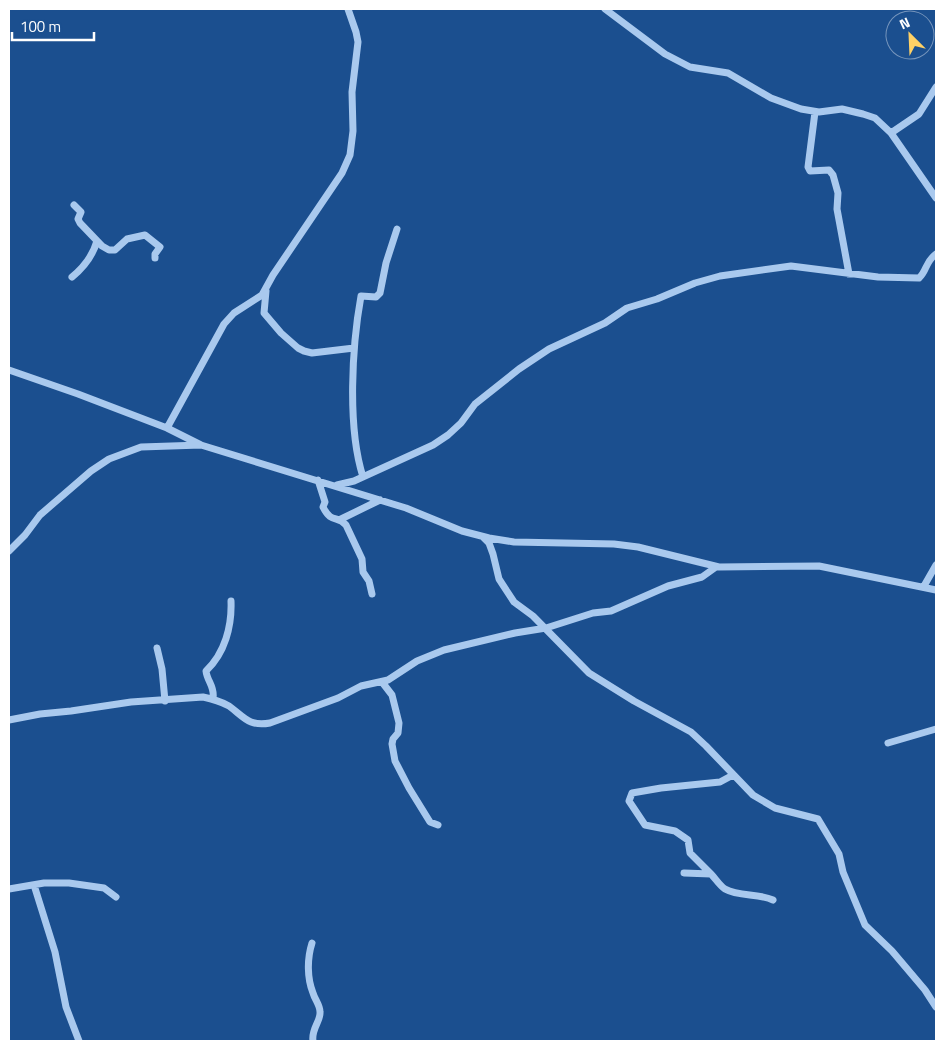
<svg xmlns="http://www.w3.org/2000/svg" width="945" height="1050" viewBox="0 0 945 1050" font-family="'Titillium Web',sans-serif">
	<rect width="100%" height="100%" fill="#1b4f8f"/>
	<g fill="none" stroke-linecap="round" stroke-linejoin="round">
		<path stroke="#a9c9ee" stroke-width="7" d="M605 9 665 54 690 67 728 73 771 98 801 109 819 112 842 109 863 114 875 118 891 133 936 198
			M815 112 808 167 810 171 829 170 833 175 838 193 837 209 849 274
			M891 133 919 114 936 87
			M74 205 81 212 78 219 80 223 102 246 109 250H115L127 239 145 235 160 247 155 254V258
			M72 277C83 268 93 255 97 241
			M266 291 264 313 281 333 298 348 304 351 312 353 354 348
			M9 370 78 394 167 428 201 445 406 508 462 531 489 538 514 542 614 544 638 547 719 567 819 566 936 590
			M167 428 224 324 234 313 262 295 273 275 342 173 350 155 353 131 352 92 358 42 356 32 348 9
			M363 477C347 427 352 346 361 296L376 297 380 293 386 263 397 229
			M318 480 325 502 323 507C332 525 337 514 346 525L362 559 363 572 369 581 372 594
			M337 485 354 481 433 445 448 435 461 423 475 404 519 369 549 349 605 323 627 308 657 299 695 283 720 276 791 266 878 277 919 278C927 271 925 262 936 254
			M339 520 380 500
			M483 537 489 543 493 554 499 579 514 602 533 616 589 673 634 701 691 732 706 746 753 795 775 808 818 819 839 854 843 872 865 925 892 951 925 990 936 1007
			M9 551 25 535 40 515 91 471 109 459 141 447 201 445
			M924 586 936 565
			M157 648 162 669 165 701
			M382 682 392 695 399 723 398 733 393 739 392 744 395 761 409 788 430 822 438 825
			M213 698C215 687 207 681 206 671 225 653 232 626 231 601
			M9 720 40 714 71 711 131 702 203 697C213 699 220 701 229 706 244 717 249 727 270 723L338 698 361 686 388 680 417 661 444 650 515 633 546 628 593 613 611 611 668 586 702 577 716 567
			M888 743 936 729
			M684 873 711 874C715 878 720 886 725 889 739 897 758 893 773 900
			M711 874 690 853 688 840 675 831 645 825 629 801 632 793 661 788 720 782 733 775
			M34 885 55 952 66 1007 79 1041
			M9 889 44 883H69L104 888 116 897
			M312 943C307 959 307 978 313 993 315 1000 320 1005 320 1012 321 1021 311 1029 313 1041"/>
	</g>
	<rect width="945" height="1050" fill="none" stroke="#ffffff" stroke-width="20"/>
	<g transform="translate(910 35) rotate(336)"><circle r="24" fill="#1b4f8f" stroke="#7695bc"/>
	<path d="M0-4L9 19L0 12L-9 19Z" fill="#ffd166"/>
	<text y="-8" font-size="14" font-weight="bold" text-anchor="middle" fill="#ffffff">N</text>
	</g>
	<path d="M12 32v8h82v-8" fill="none" stroke="#ffffff" stroke-width="2.5"/>
	<text x="20" y="32" font-size="15" fill="#ffffff" stroke="#1b4f8f" stroke-width="4" paint-order="stroke">100 m</text>
</svg>
